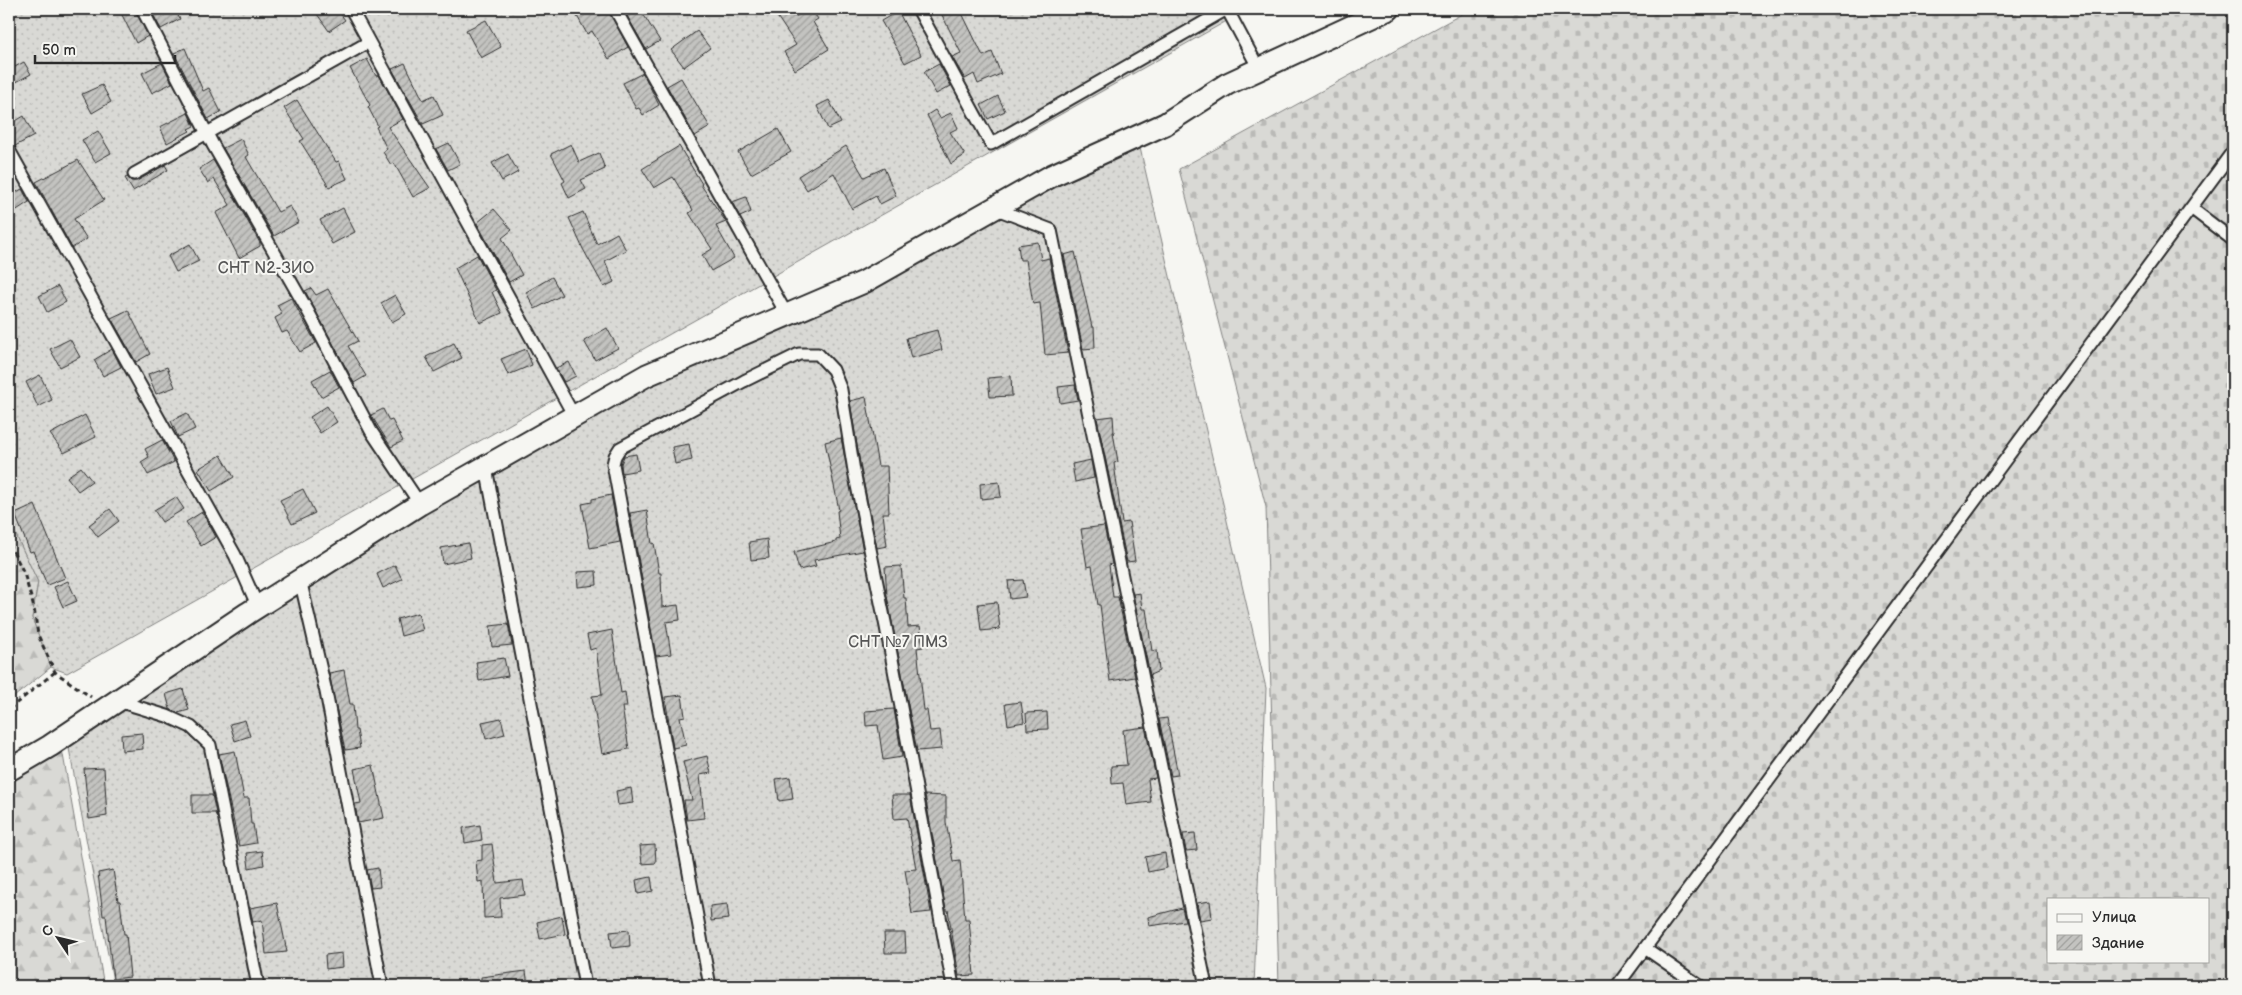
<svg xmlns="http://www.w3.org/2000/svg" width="2242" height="995" viewBox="0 0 2242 995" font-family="'Balsamiq Sans',sans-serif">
	<defs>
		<pattern id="forest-firs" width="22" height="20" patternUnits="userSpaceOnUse" patternTransform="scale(1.25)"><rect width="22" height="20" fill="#d9d9d5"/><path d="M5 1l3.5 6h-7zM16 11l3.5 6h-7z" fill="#babab7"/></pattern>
		<pattern id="cemetery-stones" width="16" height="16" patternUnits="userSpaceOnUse" patternTransform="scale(1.25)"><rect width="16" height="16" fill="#d9d9d5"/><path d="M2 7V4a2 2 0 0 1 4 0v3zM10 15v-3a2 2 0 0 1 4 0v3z" fill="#babab7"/></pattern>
		<pattern id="garden-dots" width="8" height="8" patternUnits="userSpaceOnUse" patternTransform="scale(1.25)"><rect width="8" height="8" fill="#d9d9d5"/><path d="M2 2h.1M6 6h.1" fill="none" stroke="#babab7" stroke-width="1.8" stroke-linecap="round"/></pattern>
		<pattern id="building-hatch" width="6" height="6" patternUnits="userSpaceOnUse" patternTransform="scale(1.25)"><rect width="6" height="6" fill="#c3c3c0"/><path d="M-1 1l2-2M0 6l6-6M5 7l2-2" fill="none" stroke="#9f9f9c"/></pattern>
	</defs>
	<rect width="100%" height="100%" fill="#f6f6f2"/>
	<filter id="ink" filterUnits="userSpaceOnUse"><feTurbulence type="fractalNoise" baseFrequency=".02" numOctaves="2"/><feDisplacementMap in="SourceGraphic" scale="10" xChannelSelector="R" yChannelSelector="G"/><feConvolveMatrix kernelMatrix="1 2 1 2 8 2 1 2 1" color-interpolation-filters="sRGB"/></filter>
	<g filter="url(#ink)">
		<path fill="url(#forest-firs)" stroke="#828280" d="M9 520 38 582 32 618 51 667 9 701Z
			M62 749 104 986H9V783Z"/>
		<path fill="url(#cemetery-stones)" stroke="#828280" fill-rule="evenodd" d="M1471 9H2233V986H1279L1266 507 1179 169ZM2048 899H2208V961H2048Z"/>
		<path fill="url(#garden-dots)" stroke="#828280" d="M9 9H1248L67 673 51 667 32 618 38 582 9 520Z
			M1137 135 1266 688 1254 986H114L68 743 574 416Z"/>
		<path fill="url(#building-hatch)" stroke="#2b2b2b" d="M119 9H135L148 36 136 43Z
			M150 9H174L180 19 161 29Z
			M325 9H337L345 20 329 31 317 14Z
			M590 9H608L628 47 609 59 592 31 587 34 577 16Z
			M623 9H640L660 41 646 49Z
			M772 9H790L795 17 808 9H811L818 19 813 22 829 49 795 70 784 52 796 45Z
			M939 9H960L983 56 992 52 1001 74 978 84 974 74 965 79 952 57 961 53Z
			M898 11 921 55 905 63 881 21Z
			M486 20 501 47 481 58 466 30Z
			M697 31 710 48 684 67 671 50Z
			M185 48 203 91 209 88 221 112 208 119 174 53Z
			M367 59 376 76 379 75 403 119 388 127 430 188 413 197 394 163 391 165 383 152 387 149 376 127 378 126 368 107 370 105 350 68Z
			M24 62 31 74 9 86V70Z
			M162 63 172 83 152 93 142 73Z
			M405 63 423 100 434 95 443 115 423 124 392 69Z
			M939 64 951 86 936 94 924 72Z
			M643 73 659 105 643 115 639 108 636 109 623 83Z
			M681 78 710 127 695 136 667 86Z
			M102 85 111 102 92 113 82 94Z
			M998 96 1005 111 988 119 981 105Z
			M297 100 336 162 339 161 347 179 329 187 300 141 304 139 284 108Z
			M829 100 841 123 828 129 817 106Z
			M935 110 940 118 951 113 958 128 950 132 965 155 951 164 927 115Z
			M188 113 194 126 188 129 190 131 167 143 160 127Z
			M24 116 34 136 15 146 9 143V125Z
			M778 129 791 152 751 174 738 152Z
			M98 131 111 153 95 162 82 140Z
			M241 139 249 155 246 157 278 212 290 206 299 222 274 236 223 148Z
			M449 143 460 164 448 170 436 149Z
			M571 144 579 162 599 153 605 169 581 180 586 189 569 198 562 183 565 181 551 154Z
			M679 146 702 184 701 185 726 222 716 226 734 258 711 271 702 255 712 249 689 213 693 210 673 177 654 188 642 169Z
			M846 146 864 177 884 168 896 196 880 204 876 196 852 209 834 173 807 190 798 176Z
			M508 154 518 172 502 181 492 163Z
			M78 160 104 200 74 219 87 239 72 248 36 182Z
			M213 160 260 243V246L239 258 216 213 230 205 214 179 208 183 199 169Z
			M165 165 168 170 133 191 125 178 127 177 131 181H137Z
			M22 189 29 202 9 215V196Z
			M746 197 751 212 740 217 732 202Z
			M343 208 355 232 332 244 320 220Z
			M494 209 512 230 502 238 522 275 509 282 477 223Z
			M583 212 597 244 617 233 626 250 605 261 614 282 604 287 583 249 569 218Z
			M1038 242 1041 260 1049 258 1068 353 1045 355 1040 303 1033 304 1026 260H1020L1018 245Z
			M190 244 199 261 176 272 168 256Z
			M1075 252 1092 327H1094L1095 348 1083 349 1064 255Z
			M477 255 496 290 492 292 502 313 480 323 455 268Z
			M552 277 562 295 535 309 526 292Z
			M58 286 66 302 47 312 39 296Z
			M311 288 316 295 328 289 358 341 348 346 366 376 354 383 305 291Z
			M395 295 406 314 392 322 381 303Z
			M291 298 316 343 300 352 287 331 282 333 275 318 282 314 277 305Z
			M128 310 150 354 136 362 111 318Z
			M607 328 618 348 595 360 584 341Z
			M937 330 942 350 911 358 906 338Z
			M70 339 80 357 60 367 50 349Z
			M454 343 462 358 434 372 426 357Z
			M112 349 121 367 103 376 94 360Z
			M526 349 532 365 508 375 501 359Z
			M569 362 576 376 564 382 556 368Z
			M167 367 175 387 156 394 148 374Z
			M330 370 339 387 321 397 312 380Z
			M40 375 52 400 38 407 26 382Z
			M1011 376 1012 396 990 397 988 378Z
			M1075 385 1078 400 1060 403 1058 387Z
			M866 397 878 466H887L889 513H883L887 546 877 548 861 470 850 401Z
			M327 406 337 422 320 433 310 417Z
			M383 409 389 421 392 420 403 441 391 447 371 415Z
			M187 413 195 429 178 437 171 421Z
			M85 415 96 437 64 453 50 434Z
			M1113 416 1114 432H1113L1118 462 1114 463 1122 523 1129 522 1135 561 1127 562 1097 418Z
			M841 438 863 551 814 560 816 566 799 570 794 552 836 542V540L840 539 837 511 839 510 825 442Z
			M162 440 174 462 148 475 141 462 149 457 145 449Z
			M689 444 692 460 675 464 672 447Z
			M636 454 639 470 622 473 621 464 624 456Z
			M221 455 234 477 211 491 198 469Z
			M1091 460 1094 478 1075 482 1072 464Z
			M81 467 92 481 78 491 67 477Z
			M999 482 1001 497 981 499 980 484Z
			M303 489 315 513 292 524 280 500Z
			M611 495 620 542 590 548 582 504 592 502V499Z
			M176 497 184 509 162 522 154 510Z
			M35 505 65 578 47 585 33 551 30 552 15 514Z
			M110 509 119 521 98 537 89 525Z
			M647 510 652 544 654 543 659 573H661L662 607 678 605 680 620 666 622 671 654 656 656 630 513Z
			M202 512 216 537 201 546 186 522Z
			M1104 526 1112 564 1109 565 1113 597H1118L1135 677 1110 681 1100 605H1098L1092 566 1087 567 1081 529Z
			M767 539 769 558 751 560 749 542Z
			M468 543 471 558 443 564 441 548Z
			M395 565 402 579 383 588 377 574Z
			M901 566 904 598H906L908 627 920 626 923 647 917 648 924 710H927L930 731 940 730 942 749 917 751 887 596 885 567Z
			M596 571 597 585 578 587 577 572Z
			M1023 580 1026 597 1010 599 1008 581Z
			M68 581 77 601 63 607 54 587Z
			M1140 593 1142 609H1146L1152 651 1157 650 1159 671 1150 675 1133 594Z
			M997 602 1000 629 981 631 978 604Z
			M418 613 423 630 401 636 397 619Z
			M508 624 512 645 492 647 490 626Z
			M612 630 621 693 625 692 627 707H622L629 749 602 754 592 696 602 695 596 648 590 650 587 635Z
			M504 658 508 676 479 681 476 662Z
			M344 670 350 704H353L355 730H357L360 748 345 750 329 673Z
			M183 689 189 710 178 713 170 709 166 694Z
			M682 695 685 716 680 717 686 745 673 748 665 697Z
			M1021 702 1024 722 1008 725 1005 704Z
			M894 709 902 757 883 760 878 725 866 726 865 711Z
			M1047 712 1048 729 1027 730 1026 713Z
			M501 718 505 734 486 739 482 722Z
			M1167 718 1178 775 1171 776 1159 719Z
			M245 720 250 736 235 741 230 724Z
			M1145 727 1156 778 1148 779 1151 802 1126 805 1123 783 1112 784 1111 766 1127 765 1123 730Z
			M142 733 143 749 122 751 121 735Z
			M235 751 244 798H249L251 824H253L256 843 239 846 219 754Z
			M707 756 711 773 700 775 704 818 687 820 684 800H692L683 762Z
			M373 765 384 818 358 823 355 804 361 803 354 769Z
			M104 768 107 816 89 819 84 769Z
			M790 777 793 799 779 801 776 779Z
			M631 788 633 803 618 805 616 791Z
			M192 795H212L217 818 215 813H192Z
			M892 795H910L931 912 912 914 905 870 916 869 907 818 894 819Z
			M925 795 946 796V822L953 861 960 860 965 919H969L974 975 959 976 948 910H946Z
			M480 825 482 840 465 843 463 828Z
			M1195 833 1197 850 1186 851 1183 834Z
			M492 844 497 883 523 880 525 895 500 898 501 917 484 918 483 881 478 882 476 861 482 860V845Z
			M655 845 656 863 642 864 640 846Z
			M262 851 264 865 249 868 247 853Z
			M1165 853 1167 868 1148 872 1145 857Z
			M378 868 380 887 371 888 367 870Z
			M113 870 118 901H120L124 934H126L130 977 113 979 106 916H103L98 873Z
			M651 877 653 891 638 894 636 880Z
			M1210 901 1212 918 1200 920 1197 903Z
			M277 903 287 952 266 954 262 920 253 922 250 908Z
			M727 904 729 919 711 921 710 906Z
			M1182 908 1185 921 1149 926 1148 917Z
			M562 916 565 934 540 939 537 922Z
			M629 930 630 946 612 948 610 932Z
			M884 933H905L906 953H885Z
			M342 953 343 967 326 969 325 955Z
			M526 971 528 986H481V977Z"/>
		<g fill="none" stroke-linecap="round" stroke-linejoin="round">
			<defs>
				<path id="lane" d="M142 9 213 145 309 313 371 431 420 504
					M615 9 787 315
					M918 9 991 144 1227 9
					M1227 9 1259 69
					M369 42 574 416
					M9 150 235 555 258 607
					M134 174 369 42 351 9
					M994 208 1051 230 1206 986
					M2191 208 2233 240
					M487 473 585 986
					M300 579 326 692 382 986
					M118 701 167 716 191 727 210 745 258 986
					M1645 948 1700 986
					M710 986 613 464 615 456 620 448 744 381 799 354H818L833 370 841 390 854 471 886 627 953 986
					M1617 986 2233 151"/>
				<path id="street" d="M9 770 50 746 248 613 420 504 647 375 864 282 1053 175 1165 124 1227 84 1389 9"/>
			</defs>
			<use href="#lane" stroke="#2b2b2b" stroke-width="15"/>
			<use href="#street" stroke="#2b2b2b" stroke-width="25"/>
			<path stroke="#2b2b2b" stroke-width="3" stroke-dasharray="5 4" stroke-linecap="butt" d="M9 543 24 573 34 608 38 635 55 672 91 697
				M9 709 55 672"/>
			<use href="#lane" stroke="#f6f6f2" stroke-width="11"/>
			<use href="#street" stroke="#f6f6f2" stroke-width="21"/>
		</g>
	</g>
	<g text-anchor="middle" stroke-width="4" stroke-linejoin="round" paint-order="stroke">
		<g font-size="16" fill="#565656" stroke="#f6f6f2">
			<text x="266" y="273">СНТ N2-ЗИО</text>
			<text x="898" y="647">СНТ №7 ПМЗ</text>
		</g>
	</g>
	<rect width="2242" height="995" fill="none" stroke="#f6f6f2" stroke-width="30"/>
	<rect x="15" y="15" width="2212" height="965" fill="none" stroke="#2b2b2b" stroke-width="2" filter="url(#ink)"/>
	<rect x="2047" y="898" width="162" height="65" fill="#f6f6f2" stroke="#a5a5a2"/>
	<rect x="2057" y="914" width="25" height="8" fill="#f6f6f2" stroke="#a5a5a2"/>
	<text x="2092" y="922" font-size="15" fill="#2b2b2b">Улица</text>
	<rect x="2057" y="935" width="25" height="15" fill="url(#building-hatch)" stroke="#a5a5a2"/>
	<text x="2092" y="948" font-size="15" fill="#2b2b2b">Здание</text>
	<g transform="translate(58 938) rotate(305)" stroke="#f6f6f2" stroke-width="4" paint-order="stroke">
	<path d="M0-4L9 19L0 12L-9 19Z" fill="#2b2b2b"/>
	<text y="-8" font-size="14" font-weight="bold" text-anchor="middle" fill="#2b2b2b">С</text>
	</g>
	<path d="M35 55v8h140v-8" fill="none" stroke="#2b2b2b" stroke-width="2.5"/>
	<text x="42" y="55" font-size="15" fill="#2b2b2b" stroke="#f6f6f2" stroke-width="4" paint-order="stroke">50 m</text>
</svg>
